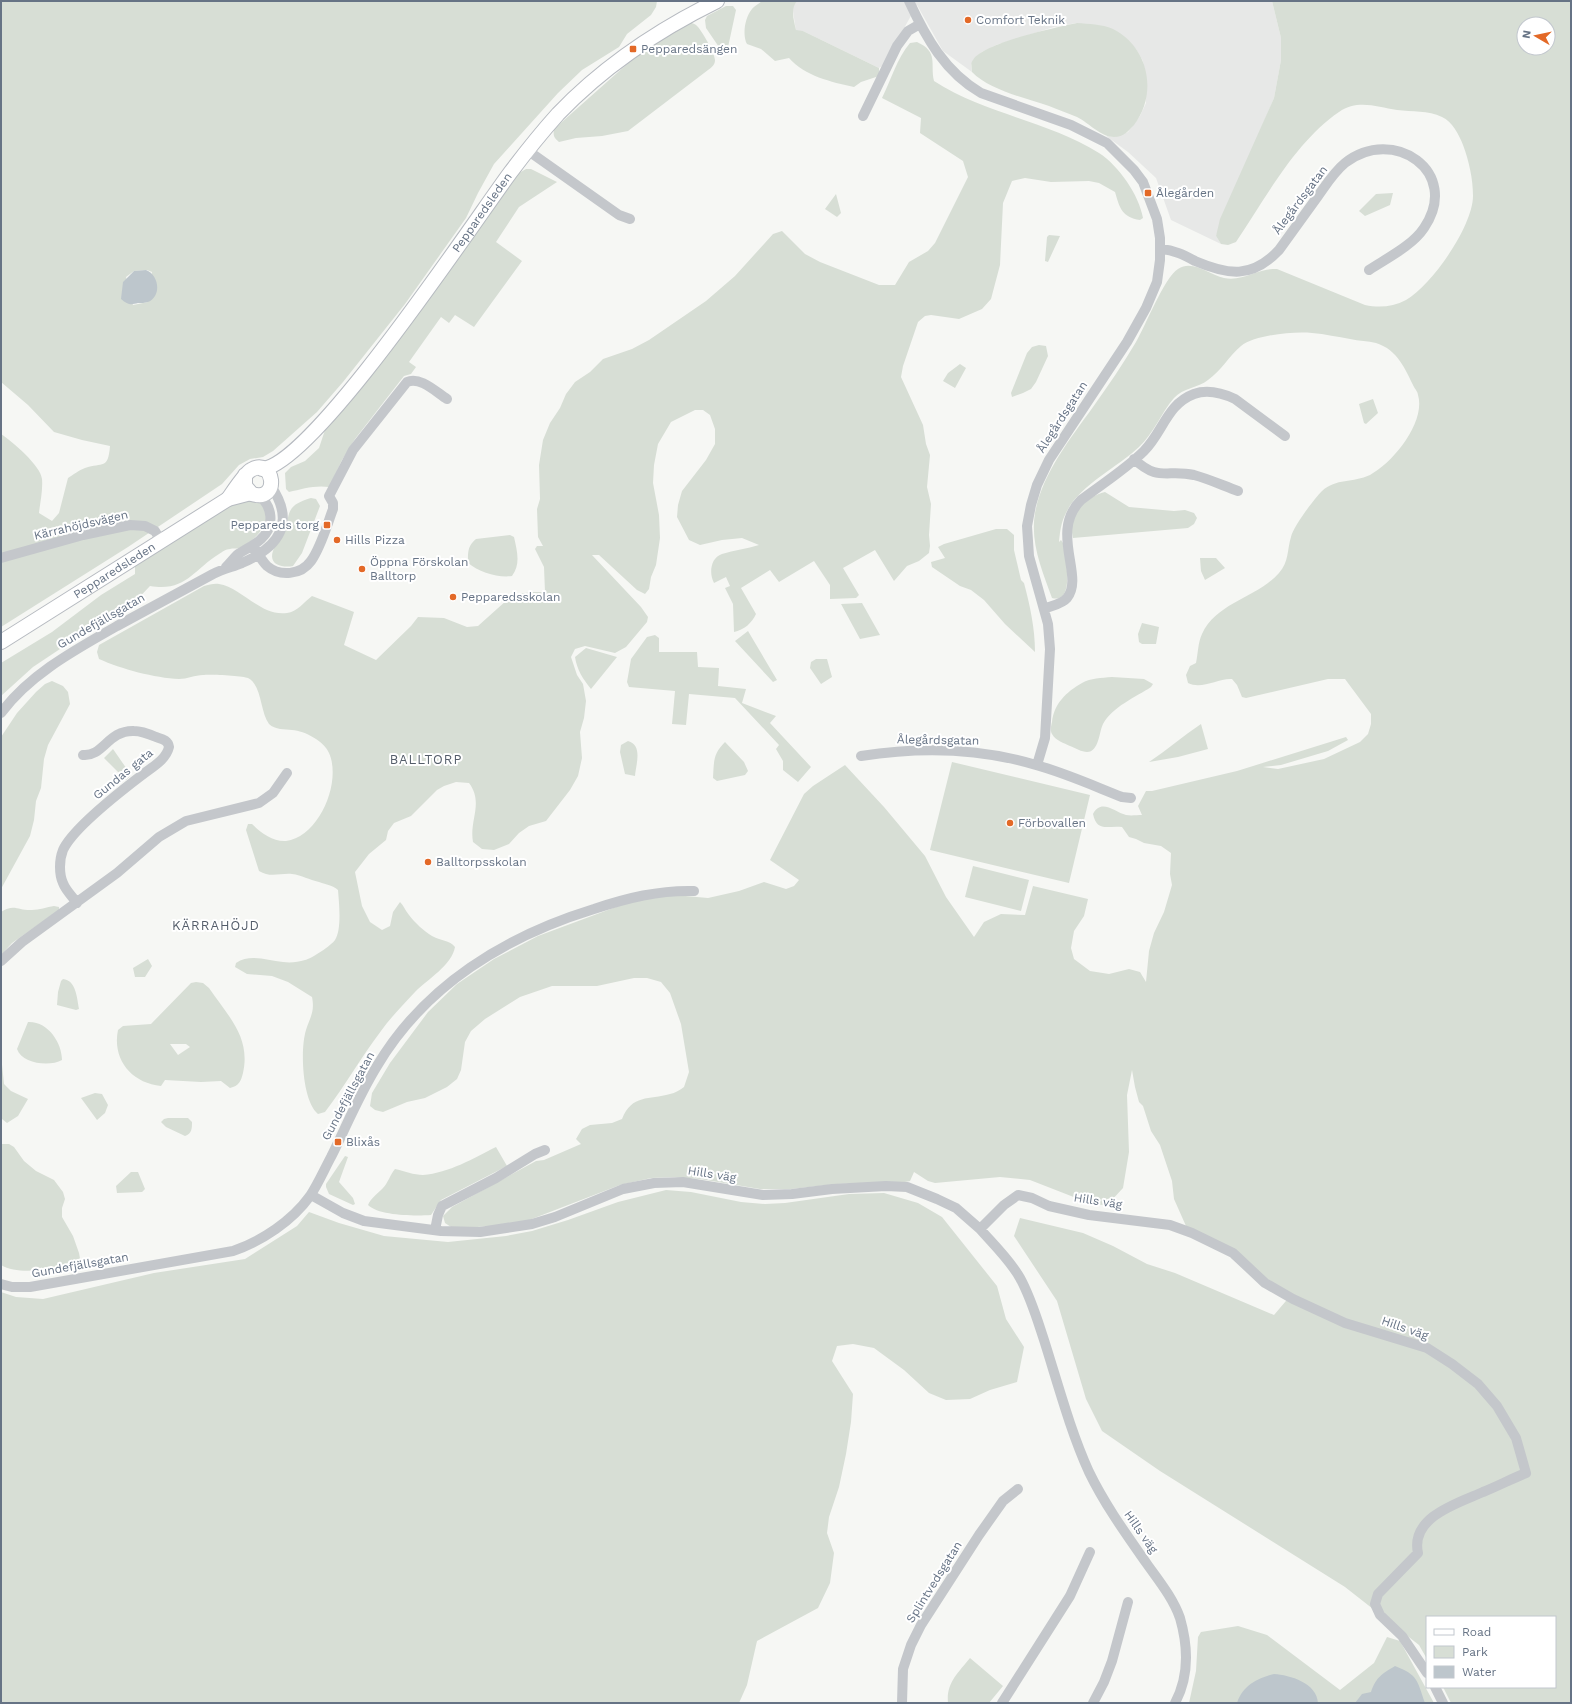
<svg xmlns="http://www.w3.org/2000/svg" width="1572" height="1704" viewBox="0 0 1572 1704" font-family="'Work Sans',sans-serif">
	<rect width="100%" height="100%" fill="#f6f7f4"/>
	<path fill="#e7e8e7" d="M797 1H1272L1281 38V60L1274 98 1216 236 1221 244 1171 220 1156 178 1128 152 1106 136 1114 137 1128 132 1140 116 1146 103 1143 61 1136 49 1127 39 1077 23 1054 27 996 45 982 52 971 65 972 72 943 51 917 5 889 55 882 66 879 68 803 31H796L793 11V5Z"/>
	<path fill="#d7ded5" fill-rule="evenodd" d="M1 1H657L656 7 651 15 627 34 619 47 582 70 558 93 494 164 478 193 466 218 405 304 343 382 317 412 273 451 263 457 250 459 239 465 222 484 128 547 1 627V434C12 441 41 466 42 479 43 490 40 503 39 513L52 521 59 513 68 478C73 475 79 470 85 468 103 462 108 470 110 446L82 440 54 432 28 405 1 382ZM147 270 152 272 148 302 133 305 126 277 134 271Z
		M762 1H797C790 9 794 21 796 30L803 31 879 68V76L861 82 854 87C831 82 805 76 789 58L775 61 761 49 747 44C742 35 745 17 752 9 754 6 759 4 762 1Z
		M1272 1H1571V1703H1451L1443 1687H1555V1617H1427V1659L1419 1645 1345 1587 1160 1471 1102 1431 1086 1399 1057 1301 1014 1236 1020 1218 1083 1233 1113 1246 1147 1264 1175 1273 1274 1315 1291 1295 1186 1226 1174 1199 1172 1181 1160 1145 1151 1131 1143 1106 1139 1102 1135 1087 1132 1070 1127 1095 1129 1152 1123 1188 1110 1202 1103 1205 1089 1203 1030 1180 1000 1177 935 1183 928 1181 914 1172 910 1181 905 1182 837 1184 791 1189H760L700 1179 675 1177 651 1178 620 1185 524 1222 506 1225 463 1228 451 1227 445 1223 443 1216 452 1207 536 1161 544 1160 581 1144 576 1139 582 1129 590 1125 612 1123 622 1119C632 1094 649 1100 670 1094 675 1093 680 1090 684 1087L689 1072 681 1024 670 993 661 982 647 978H634L597 986H552L520 997 485 1019 471 1031 465 1042 461 1070 457 1079 447 1087 425 1098 407 1102 383 1112 375 1110 370 1106 372 1093 390 1063 428 1012 457 984 494 959 538 936 624 904 663 894 708 898 739 891 764 882 786 889 794 886 799 880 770 860 804 794 813 786 845 765 884 807 925 856 946 897 974 937 984 922 1001 914 1025 915 1033 886 1088 899 1084 916 1074 931 1071 948 1074 959 1090 971 1109 974 1129 969 1140 972 1146 982 1149 951 1154 933 1164 912 1172 885 1170 874 1171 853 1161 846 1144 843 1136 839 1129 837 1122 827C1108 825 1097 833 1093 814 1101 798 1115 812 1126 815 1131 816 1137 815 1142 815L1138 806 1146 791H1152L1237 771 1346 737 1348 740 1328 751 1281 765 1263 767 1278 769 1324 759 1360 742 1368 734 1371 724V714L1345 679H1328L1246 698 1242 697 1237 685 1232 679C1218 678 1202 690 1188 683L1186 675 1190 666 1196 663C1198 654 1198 642 1202 634 1217 602 1257 598 1279 573 1289 562 1287 550 1291 537 1293 527 1314 499 1322 491 1336 478 1353 483 1370 475 1393 463 1426 422 1418 395 1418 392 1415 389 1414 387 1405 369 1398 350 1376 343 1368 341 1359 341 1350 339 1338 337 1325 334 1312 333 1294 331 1255 335 1241 346 1229 356 1221 371 1208 380 1198 388 1183 388 1174 398 1161 413 1154 433 1139 447 1118 467 1078 486 1066 513 1061 522 1060 532 1059 542L1061 540 1063 543C1065 555 1076 604 1052 598 1042 570 1030 543 1035 513 1042 474 1070 439 1093 407 1108 386 1123 364 1136 342 1146 325 1164 278 1178 269 1193 259 1209 275 1224 278 1243 282 1258 268 1277 269L1365 305C1379 308 1393 307 1406 300 1432 285 1473 226 1473 196 1473 179 1469 161 1463 145 1459 135 1452 121 1442 117 1428 110 1412 112 1397 110 1377 107 1358 99 1339 112 1295 142 1265 199 1236 242L1228 245 1221 244 1216 236 1220 219 1274 98 1281 60V38ZM1524 24H1548V48H1524Z
		M726 6H733L736 10 727 52 723 53 706 28 705 20 707 16Z
		M690 22C691 23 695 24 696 25 701 29 715 53 715 60 715 65 712 67 708 70L628 131 602 136 576 138 559 142C554 138 553 136 554 129L635 57Z
		M1077 23C1089 24 1101 24 1113 29 1149 47 1158 94 1134 125 1128 131 1124 137 1114 137 1101 137 1089 123 1077 117 1068 113 1058 110 1049 106 1026 98 989 90 972 72 972 68 970 63 973 60 983 43 1057 27 1077 23Z
		M917 42C939 52 930 64 934 81 985 114 1048 121 1099 153 1119 166 1139 195 1143 218L1140 220C1122 217 1120 209 1115 192L1099 183 1089 181 1051 182 1025 178 1012 181 1003 203 1000 265 991 299 982 309 959 319 931 315 925 316 918 322 903 366 901 377 923 425 926 444 930 455 927 487 931 504 929 535 930 546 929 553 919 561 907 566 894 581 875 550 843 568 859 595 856 598 830 599V585L814 561 779 582 770 570 741 588 756 614C752 623 744 630 734 632L733 604 725 588 730 586 726 577 714 583C709 574 710 558 722 554 734 550 747 549 759 545L742 538 722 540 700 545 689 540 677 517 678 505 682 491 706 460 715 444V429L710 415 703 410H695L671 422 658 444 654 465 653 483 659 515 660 538 656 565 651 577 649 589 645 594 637 590 599 555H592L641 607 648 617 647 622 626 647 615 653 585 646 575 649 571 657 577 675 583 684 586 701 584 718 580 732 582 758 578 776 570 790 546 821 529 826 519 833 509 844 494 850 482 849 473 842C469 820 484 803 469 783L456 782 444 786 437 790 411 816 394 823 388 831 386 840 369 854 355 872 362 906 370 922 382 930 390 926 393 912 400 902C404 906 405 910 409 915 415 923 424 931 432 936 440 941 450 940 455 947 452 965 428 979 415 992 403 1005 391 1017 381 1031 361 1057 345 1086 325 1112L318 1114C302 1101 300 1049 306 1030 310 1017 315 1012 312 997L288 982 272 976 247 974 235 967 236 963C251 953 267 961 283 962 291 963 298 962 305 960 311 959 332 945 335 940 342 929 339 903 338 890 332 885 327 885 319 882 309 880 302 875 292 874 280 873 270 878 259 871L246 830 248 824H252C260 832 273 842 286 841 319 837 342 782 329 753 324 741 305 731 292 730 285 729 275 730 269 724 260 712 262 685 248 678 243 676 210 674 203 675 195 675 187 679 179 679 155 678 121 669 99 659L97 652 99 645 204 586C209 585 214 583 219 584 241 587 261 617 287 613 297 612 304 602 312 596L354 612 344 645 376 660 411 626 418 617 444 618 467 627 478 626 507 600 518 594 532 592H545L544 567 535 549 537 546H543L538 537 537 509 540 499 539 465 543 440 550 423 560 408 566 394 575 382 590 372 603 359 632 349 649 340 706 301 735 276 773 234 782 231 805 254 820 262 879 285H895L909 262 928 251 935 243 968 177 963 161 920 133 921 118 882 98C891 80 897 58 910 43Z
		M526 169H531L557 182 519 207 496 242 522 261 474 327 455 315 449 323 441 317 409 362 416 367 411 374 404 376 355 439 342 460 329 487C315 485 302 489 289 492L286 489 285 473 291 467 305 461 319 448 325 430 377 369 425 304 500 197 519 173Z
		M1393 193 1390 205 1365 216 1359 211 1376 194Z
		M836 194 841 213 837 217 825 209Z
		M1049 235 1060 236 1048 262 1045 261 1047 237Z
		M1039 345 1046 346 1048 356 1036 382 1031 389 1023 393 1012 397 1011 393 1027 353 1032 347Z
		M960 364 966 368 955 388 943 381 948 373Z
		M1373 399 1378 413 1366 424 1364 423 1359 404Z
		M1105 492 1129 507 1174 511 1185 510 1194 513 1197 518 1194 524 1188 528 1073 538C1072 532 1070 526 1072 520 1077 506 1092 495 1105 492Z
		M311 498 316 499 320 506 302 553 293 566C283 568 268 565 273 551 275 543 283 537 286 529 288 523 287 514 292 508 296 503 304 500 311 498Z
		M238 499 259 501C261 503 264 506 265 508 272 525 253 542 239 548 236 549 233 548 230 549 226 549 222 552 219 554 193 570 186 592 150 586L131 606 90 629 33 667 1 696V663L52 632 101 595 135 574V565Z
		M996 529H1007L1014 535V550L1021 580 1024 583C1030 606 1035 628 1035 652L1005 624 984 600 971 590 960 586 932 567 931 562 945 558 938 547 944 544Z
		M510 535 514 537C517 551 521 564 512 576 498 578 479 572 468 563 468 554 467 546 476 539Z
		M1200 558H1216L1225 568 1205 580 1201 571Z
		M862 603 880 635 860 639 841 604Z
		M1142 623 1159 627 1156 644H1142L1139 642 1138 634Z
		M748 631 777 680 773 682 735 641Z
		M655 635 659 638V652H697L698 667 719 668 718 686 746 689 742 703 776 716 770 723 811 767 798 782 783 770V761L776 749 779 745 735 698 689 694 686 725 672 724 675 691 629 687 627 682 631 659 647 637Z
		M586 648 617 657 591 689C583 679 577 670 575 657Z
		M816 659H827L832 677 821 684 810 668 811 662Z
		M1112 677 1144 679 1153 684 1151 687C1136 697 1112 707 1103 724 1099 732 1099 752 1087 752 1082 752 1075 748 1070 746 1064 743 1056 741 1052 734 1050 731 1051 726 1052 722 1054 704 1066 692 1082 683 1091 678 1101 678 1112 677Z
		M52 681 63 686 68 692 70 704 48 745 44 759 41 788 36 801 34 820 30 836 1 889V737L17 713 36 692 45 684Z
		M1201 724 1208 749 1178 757 1149 762C1167 750 1183 736 1201 724Z
		M628 741C643 745 636 764 635 776L625 774 620 752 621 745Z
		M725 742 744 762 748 771 745 775 717 781 713 778C714 761 713 754 725 742Z
		M113 749 131 775 126 780 104 758Z
		M952 762 1090 795 1069 883 930 850Z
		M973 866 1029 880 1021 911 965 897Z
		M54 906 59 907V910L12 943 1 955V912C14 903 19 911 32 910 39 910 47 907 54 906Z
		M148 959 152 966 145 977H135L133 968Z
		M63 979C76 980 77 998 79 1009L76 1010 57 1005 58 992 61 981Z
		M196 982 203 983 209 988C228 1016 251 1037 243 1073 241 1081 239 1086 230 1088L221 1081 201 1082 165 1080 161 1086C131 1083 112 1059 118 1030L123 1026 151 1024 191 983ZM170 1044H186L190 1047 178 1055Z
		M28 1022C48 1021 62 1043 62 1060 50 1067 22 1064 17 1049Z
		M1 1055 4 1084 11 1091 28 1099 18 1116 7 1123 2 1119 1 1114Z
		M95 1093 102 1094 108 1105 105 1113 97 1120 81 1098Z
		M168 1118H188L192 1122C192 1128 192 1134 185 1136L166 1127 161 1122 164 1119Z
		M1 1144H9L14 1147 24 1161 36 1171 54 1180 63 1192 65 1199 62 1208V1217L73 1236 79 1253 81 1264C59 1267 21 1277 1 1265Z
		M496 1147 507 1166 441 1200 431 1215C415 1216 379 1216 368 1205 371 1198 377 1194 383 1188 388 1183 390 1175 395 1169 404 1171 414 1175 423 1175 449 1173 474 1158 496 1147Z
		M345 1156 348 1157 339 1182 353 1198 355 1204 353 1205 329 1194 326 1187V1184Z
		M131 1172H138L145 1189 142 1192 117 1193 116 1186Z
		M666 1190 691 1192 741 1202 765 1204 785 1203 849 1194 884 1193 918 1203 942 1217 997 1286 1006 1319 1024 1347 1017 1382 990 1390 970 1399 946 1400 929 1393 904 1370 874 1348 853 1344 837 1346 832 1361 853 1394 851 1422 846 1454 839 1487 829 1517 827 1533 834 1553 830 1583 818 1608 757 1641 747 1685 739 1703H1V1292L16 1297 43 1299 154 1273 245 1259 297 1226 309 1212 339 1223 384 1236 448 1242 506 1236 532 1231 568 1220 618 1202Z
		M1238 1626 1267 1635 1340 1690 1374 1663 1387 1637 1400 1641 1434 1703H1189L1196 1671 1198 1637 1201 1632Z
		M970 1658 1003 1686 989 1703H948C946 1683 958 1673 970 1658Z"/>
	<path fill="#bdc6cc" d="M146 270C159 275 162 296 148 302 145 303 141 303 138 303 131 305 128 305 121 299L123 282 134 271Z
		M1395 1666C1418 1675 1417 1680 1425 1703H1355L1362 1694 1371 1692C1376 1677 1382 1674 1395 1666Z
		M1274 1674C1290 1675 1317 1683 1318 1703H1237C1243 1685 1258 1678 1274 1674Z"/>
	<g fill="none" stroke-linecap="round" stroke-linejoin="round">
		<defs>
			<g id="secondary">
				<path id="s1" d="M262 469C313 465 473 223 510 173 525 153 541 133 558 114 603 67 658 30 717 1"/>
				<path d="M228 499C233 492 245 473 251 470 274 456 281 503 252 494L245 486V475"/>
				<path id="s2" d="M1 642 228 499 251 493"/>
			</g>
		</defs>
		<use href="#secondary" stroke="#b6bac0" stroke-width="16"/>
		<path stroke="#c4c7cb" stroke-width="10" d="M909 1C926 38 945 72 981 93L1071 125 1107 143 1134 170 1143 182 1157 219 1160 238V260L1157 282 1146 308 1127 342 1049 460 1037 485 1031 505 1027 526 1029 556 1048 624 1050 649 1045 738 1037 765
			M863 116 897 46 908 31 920 24
			M527 150 619 215 630 219
			M1161 249C1174 250 1184 255 1195 261 1228 275 1252 279 1279 250 1292 232 1305 214 1318 196 1326 185 1334 172 1345 163 1393 125 1462 172 1424 228 1412 246 1387 258 1369 270
			M1134 459C1158 482 1167 469 1194 475 1209 479 1224 486 1238 491
			M253 545C257 552 261 560 267 566 280 577 301 575 311 561 321 547 327 525 333 509V503L329 496 353 450 407 382C420 376 436 392 447 399
			M1 558 83 535 130 525 145 526 155 531 161 541
			M226 567C230 563 233 559 237 555 245 549 254 546 261 539 275 526 273 506 258 495
			M1044 609C1051 606 1062 604 1067 598 1085 576 1049 532 1081 500 1102 484 1126 469 1144 451 1163 432 1167 404 1194 394 1208 389 1222 393 1235 399L1285 436
			M1 713C30 674 75 650 117 626 149 609 181 591 213 574 223 569 232 567 242 563 279 547 296 523 271 486
			M861 756C918 747 980 748 1036 765 1065 773 1094 786 1122 797L1131 798
			M77 903C73 897 66 891 63 883 59 874 59 860 63 850 73 828 121 791 142 775 152 767 166 760 169 747 168 740 162 739 156 737 149 734 142 731 134 731 108 730 103 757 83 755
			M1 961 22 942 117 873 159 837 186 821 259 803 273 793 287 773
			M311 1195 343 1213 364 1221 441 1231 480 1232 532 1224 555 1217 623 1189 654 1183 683 1182 763 1195 792 1194 832 1189 886 1186 907 1187 937 1199 956 1208 980 1229 1004 1205 1018 1195 1032 1198 1049 1206 1089 1215 1170 1225 1192 1233 1233 1253 1265 1283 1293 1299 1345 1323 1427 1348 1452 1364 1478 1384 1497 1406 1516 1438 1526 1473C1511 1479 1498 1486 1483 1492 1458 1503 1410 1517 1418 1553L1378 1594 1375 1604 1380 1615 1402 1636 1427 1673
			M980 1229C994 1245 1010 1260 1020 1278 1031 1298 1037 1319 1044 1340 1058 1384 1070 1430 1089 1472 1105 1505 1126 1534 1147 1564 1159 1581 1173 1598 1180 1618 1188 1646 1189 1677 1175 1703
			M435 1230 438 1215 442 1206 496 1178 535 1154 545 1150
			M1 1284 12 1287H30L233 1251C262 1241 292 1221 310 1196 318 1184 324 1170 331 1157 346 1127 359 1095 377 1066 425 985 506 936 594 909 627 898 659 890 694 891
			M1435 1687 1443 1703
			M902 1703 903 1669 911 1645 921 1625 979 1535 1003 1501 1018 1489
			M1002 1703 1070 1596 1090 1552
			M1093 1703 1104 1682 1112 1661 1128 1602"/>
		<use href="#secondary" stroke="#fff" stroke-width="14"/>
	</g>
	<g fill="#e36927" stroke="#fff" stroke-width="1.5">
		<circle cx="968" cy="20" r="4"/>
		<rect x="629" y="45" width="8" height="8" rx="2"/>
		<rect x="1144" y="189" width="8" height="8" rx="2"/>
		<rect x="323" y="521" width="8" height="8" rx="2"/>
		<circle cx="337" cy="540" r="4"/>
		<circle cx="362" cy="569" r="4"/>
		<circle cx="453" cy="597" r="4"/>
		<circle cx="1010" cy="823" r="4"/>
		<circle cx="428" cy="862" r="4"/>
		<rect x="334" y="1138" width="8" height="8" rx="2"/>
	</g>
	<g text-anchor="middle" stroke-width="4" stroke-linejoin="round" paint-order="stroke">
		<g font-size="12" fill="#667385" stroke="#fff" text-anchor="start">
			<text x="976" y="24">Comfort Teknik</text>
			<text x="641" y="53">Pepparedsängen</text>
			<text x="1156" y="197">Ålegården</text>
			<text x="319" y="529" text-anchor="end">Peppareds torg</text>
			<text x="345" y="544">Hills Pizza</text>
			<text x="370" y="566">Öppna Förskolan<tspan x="370" dy="14">Balltorp</tspan></text>
			<text x="461" y="601">Pepparedsskolan</text>
			<text x="1018" y="827">Förbovallen</text>
			<text x="436" y="866">Balltorpsskolan</text>
			<text x="346" y="1146">Blixås</text>
		</g>
		<g font-size="12" fill="#667385" stroke="#fff">
			<text transform="translate(1300 200) rotate(-53)" y="4">Ålegårdsgatan</text>
			<text dy="4" stroke="none"><textPath href="#s1" startOffset="341">Pepparedsleden</textPath></text>
			<text transform="translate(1062 417) rotate(-57)" y="4">Ålegårdsgatan</text>
			<text transform="translate(81 525) rotate(-13)" y="4">Kärrahöjdsvägen</text>
			<text dy="4" stroke="none"><textPath href="#s2" startOffset="134">Pepparedsleden</textPath></text>
			<text transform="translate(101 621) rotate(-30)" y="4">Gundefjällsgatan</text>
			<text transform="translate(938 740) rotate(1)" y="4">Ålegårdsgatan</text>
			<text transform="translate(123 774) rotate(-39)" y="4">Gundas gata</text>
			<text transform="translate(348 1096) rotate(-62)" y="4">Gundefjällsgatan</text>
			<text transform="translate(712 1174) rotate(9)" y="4">Hills väg</text>
			<text transform="translate(1098 1201) rotate(9)" y="4">Hills väg</text>
			<text transform="translate(80 1265) rotate(-10)" y="4">Gundefjällsgatan</text>
			<text transform="translate(1405 1328) rotate(19)" y="4">Hills väg</text>
			<text transform="translate(1141 1532) rotate(55)" y="4">Hills väg</text>
			<text transform="translate(934 1582) rotate(-58)" y="4">Splintvedsgatan</text>
		</g>
		<g font-size="13" letter-spacing="1" fill="#545d6a" stroke="#fff">
			<text x="426" y="764">BALLTORP</text>
			<text x="216" y="930">KÄRRAHÖJD</text>
		</g>
	</g>
	<rect width="1572" height="1704" fill="none" stroke="#667385" stroke-width="4"/>
	<rect x="1426" y="1616" width="130" height="72" fill="#ffffff" stroke="#c2c7ce"/>
	<rect x="1434" y="1629" width="20" height="6" fill="#ffffff" stroke="#c2c7ce"/>
	<text x="1462" y="1636" font-size="12" fill="#667385">Road</text>
	<rect x="1434" y="1646" width="20" height="12" fill="#d7ded5" stroke="#c2c7ce"/>
	<text x="1462" y="1656" font-size="12" fill="#667385">Park</text>
	<rect x="1434" y="1666" width="20" height="12" fill="#bdc6cc" stroke="#c2c7ce"/>
	<text x="1462" y="1676" font-size="12" fill="#667385">Water</text>
	<g transform="translate(1536 36) rotate(279)"><circle r="19" fill="#ffffff" stroke="#c2c7ce"/>
	<path d="M0-3L7 15L0 10L-7 15Z" fill="#e36927"/>
	<text y="-6" font-size="11" font-weight="bold" text-anchor="middle" fill="#667385">N</text>
	</g>
</svg>
